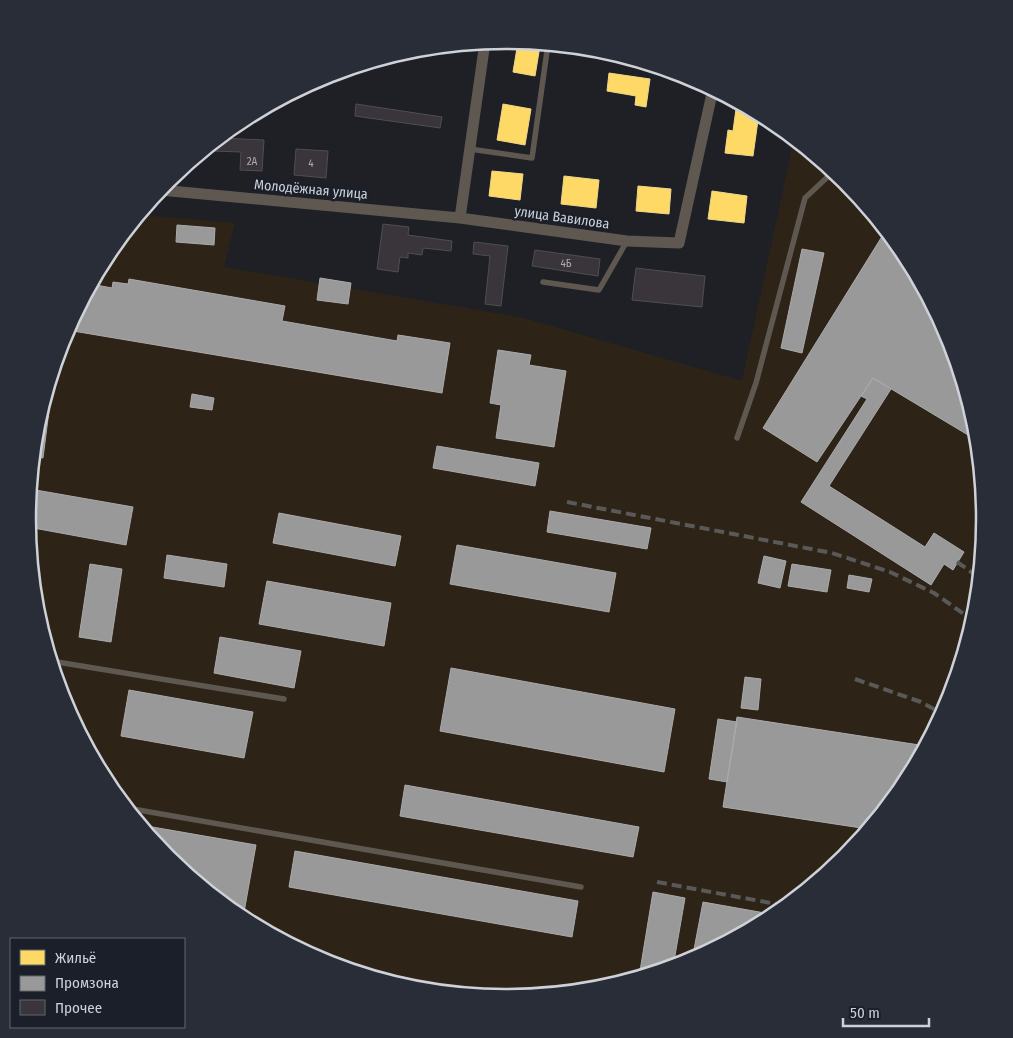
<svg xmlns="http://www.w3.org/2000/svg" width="1013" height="1038" viewBox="0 0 1013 1038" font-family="'Fira Sans Condensed',sans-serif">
	<rect width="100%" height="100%" fill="#1e2026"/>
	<path fill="#2d2317" d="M794 139 845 181 905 253 949 336 976 426 985 519 976 613 949 703 905 785 845 858 772 917 690 962 600 989 506 998 413 989 323 961 240 917 168 857 108 785 64 702 37 612 28 519 37 425 64 335 108 253 139 215 235 223 224 267 524 318 742 381Z"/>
	<path fill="#ffd966" stroke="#f0d788" d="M518 42 540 46 535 76 513 72Z
		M609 73 650 79 646 107 635 105 636 96 607 91Z
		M733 100 759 113 753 156 725 153 728 130 733 131 736 109 732 108Z
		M503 104 531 109 525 145 497 140Z
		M492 171 523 174 520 200 489 196Z
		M564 176 599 180 596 208 561 204Z
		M638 186 671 189 669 214 636 211Z
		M712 191 747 196 744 223 708 219Z"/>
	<path fill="#999" stroke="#a9aaac" d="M177 225 215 228 214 245 176 242Z
		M886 230 905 253 949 336 976 426 978 441 873 378 817 462 763 428Z
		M802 249 824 253 802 353 781 348Z
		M320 278 351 283 348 304 317 300Z
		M129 279 285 306 282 321 397 341 398 335 450 343 442 393 67 330 91 284 112 288 113 282 128 284Z
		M498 350 531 355 529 365 566 371 554 447 496 438 501 405 490 403Z
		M873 378 891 389 829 486 925 547 934 533 964 552 953 570 944 564 931 585 801 502 867 399 861 396Z
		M192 394 214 398 212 410 190 407Z
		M41 410 49 411 43 458 34 457 37 425Z
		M437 446 539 463 535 486 433 468Z
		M30 489 133 507 126 545 28 527Z
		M550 511 651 528 647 549 547 532Z
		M279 513 401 536 395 566 273 543Z
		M457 545 616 573 609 612 450 584Z
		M167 555 227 564 224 587 164 578Z
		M764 556 786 561 780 588 758 583Z
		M90 564 122 569 111 642 79 637Z
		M792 564 831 570 827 592 788 586Z
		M849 575 872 579 869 592 847 588Z
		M267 581 391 603 384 646 259 624Z
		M220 637 301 651 294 688 214 673Z
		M451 668 675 709 664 772 440 731Z
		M745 677 761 679 758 710 741 708Z
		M129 690 253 712 244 758 121 736Z
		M737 717 926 746 905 785 868 829 723 807Z
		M718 719 737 722 727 782 709 779Z
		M405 785 639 827 633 857 400 816Z
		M141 825 256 845 243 918 168 857Z
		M295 851 578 901 572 937 289 887Z
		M653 892 685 898 673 967 639 977Z
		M703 902 776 915 692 960Z"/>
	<path fill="#3a353a" stroke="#4f4e51" d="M356 104 442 117 440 128 355 116Z
		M220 138 264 140 262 171 240 170 241 152 212 151V144Z
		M296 149 328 151 326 178 294 175Z
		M383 224 409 227 408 235 452 241 451 251 423 248 422 255 408 253V258L400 257 398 272 377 269Z
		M474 242 508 246 501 306 485 304 490 256 473 254Z
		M535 250 600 259 598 276 532 266Z
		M636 268 705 276 702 307 632 300Z"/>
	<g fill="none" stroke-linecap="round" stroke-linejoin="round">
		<path stroke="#5e5851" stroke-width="5.5" d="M470 149 532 158 548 44
			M543 282 599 290 627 241
			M737 438 756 383 805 198 834 171
			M51 661 284 699
			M127 808 581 887"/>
		<path stroke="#5e5851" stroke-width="11" d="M160 190 460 218 627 241 679 243 713 89
			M460 218 485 42"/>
		<path stroke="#5a5959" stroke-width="4" stroke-dasharray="10 5" stroke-linecap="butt" d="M567 502 832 553 890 572 934 593 974 621
			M957 562 980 578
			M855 679 921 702 943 714
			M657 882 787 906"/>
	</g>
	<g text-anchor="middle" stroke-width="5" stroke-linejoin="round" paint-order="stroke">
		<g font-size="11" fill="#a9abb0">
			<text x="252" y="165">2А</text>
			<text x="311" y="167">4</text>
			<text x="566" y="267">4Б</text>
		</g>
		<g font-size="14" fill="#ced2d8" stroke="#1a1f29">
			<text transform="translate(311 189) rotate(5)" y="5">Молодёжная улица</text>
			<text transform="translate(562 217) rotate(8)" y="5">улица Вавилова</text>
		</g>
	</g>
	<path d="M0 0H1013V1038H0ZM36 519a470 470 0 1 1 940 0a470 470 0 1 1-940 0Z" fill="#282d37" fill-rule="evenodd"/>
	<path fill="none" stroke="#ced2d8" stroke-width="2.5" d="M36 519a470 470 0 1 1 940 0a470 470 0 1 1-940 0Z"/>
	<rect x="10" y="938" width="175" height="90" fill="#1a1f29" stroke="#62676f"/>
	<rect x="20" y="950" width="25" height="15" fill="#ffd966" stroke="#62676f"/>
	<text x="55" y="963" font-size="15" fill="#ced2d8">Жильё</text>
	<rect x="20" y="976" width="25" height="15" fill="#999999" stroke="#62676f"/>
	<text x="55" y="988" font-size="15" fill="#ced2d8">Промзона</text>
	<rect x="20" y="1000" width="25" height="15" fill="#3a353a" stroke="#62676f"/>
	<text x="55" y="1013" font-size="15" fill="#ced2d8">Прочее</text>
	<path d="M843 1018v8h86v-8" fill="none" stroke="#ced2d8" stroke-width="2.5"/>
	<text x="850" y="1018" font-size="15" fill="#ced2d8" stroke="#1a1f29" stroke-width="4" paint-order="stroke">50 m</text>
</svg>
